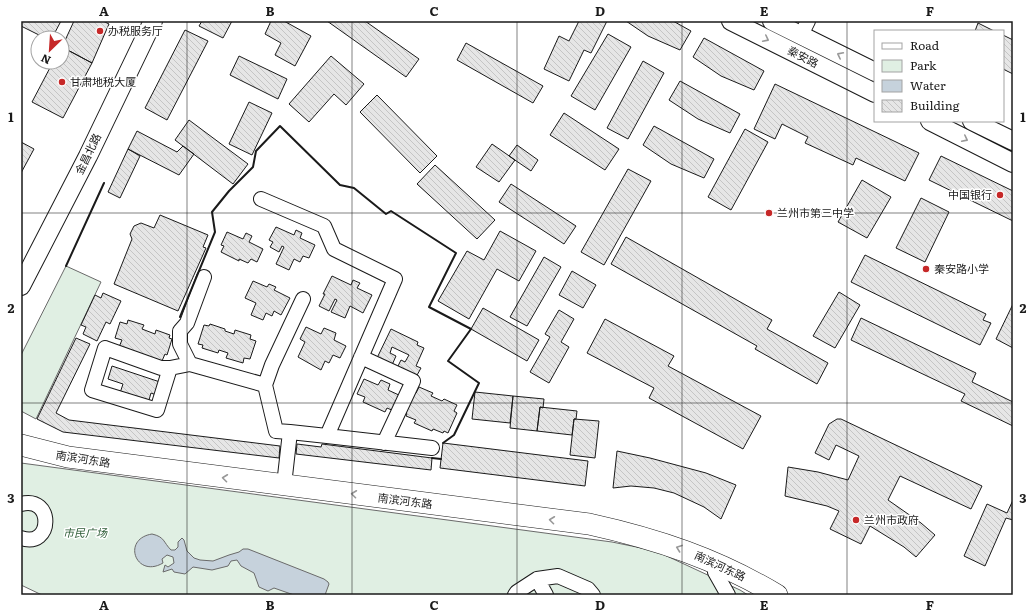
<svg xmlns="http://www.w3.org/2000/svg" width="1034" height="616" viewBox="0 0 1034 616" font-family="Literata,'Noto Sans SC',serif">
	<defs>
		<pattern id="building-back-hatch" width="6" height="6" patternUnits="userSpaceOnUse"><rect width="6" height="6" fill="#e6e6e6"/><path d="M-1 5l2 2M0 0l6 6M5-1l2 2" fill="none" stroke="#c5c5c5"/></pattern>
	</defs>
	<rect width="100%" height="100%" fill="#fff"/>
	<path fill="#e0efe3" stroke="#6a6a6a" d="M66 266 101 282 36 419 21 411V355Z
		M21 463 612 542 656 551 740 590 748 595H42L21 585Z"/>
	<path fill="#c6d2dc" stroke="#6a6a6a" d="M152 534C165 537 163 542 171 550H175L178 547V542L182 538 184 540 187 551 194 558 200 560 213 561 229 555 239 552 243 549H248L324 579 328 582 329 584 325 595H294L274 588 268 591 259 587 254 573 241 566 237 560 231 561 228 566 212 570 193 567 185 574 174 572 172 569 163 572 165 565 168 567 174 563 173 557 167 555 162 559 163 563C136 579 121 539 152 534Z"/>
	<path fill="url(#building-back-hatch)" stroke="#1a1a1a" d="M21 21H61L52 38H45L21 26Z
		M74 21H103L109 24 92 63 62 47Z
		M202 21H232L223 38 199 26Z
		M271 21H284L311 36 295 66 275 55 281 43 265 34Z
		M327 21H365L419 59 406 77Z
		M579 21H607L591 53 584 50 569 81 544 69 559 36 569 41Z
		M626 21H673L691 31 680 50 648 36Z
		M978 23 994 31H975Z
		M185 30 208 41 167 120 145 108Z
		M608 34 631 47 595 110 571 96Z
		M1003 35 1013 40V74L1003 69Z
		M704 38 764 71 754 90 721 76 693 57Z
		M466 43 543 86 533 103 457 60Z
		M62 47 92 63 63 118 32 102 53 62H62Z
		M239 56 287 79 278 99 230 75Z
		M331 56 364 84 346 105 334 94 309 122 289 104Z
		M643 61 664 73 628 139 607 128Z
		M680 81 740 114 730 133 698 119 669 100Z
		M775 84 919 153 905 181 856 158 853 165 805 143 808 137 782 124 775 139 754 129Z
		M377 95 437 156 420 173 360 112Z
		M249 102 272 113 252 155 229 144Z
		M564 113 619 149 605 170 550 135Z
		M189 120 248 164 233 184 175 140Z
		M654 126 714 159 704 178 671 164 643 145Z
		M745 129 768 142 731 210 708 197Z
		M137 131 177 152 183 146 194 154 179 175 128 149Z
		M21 142 34 149 21 173Z
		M492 144 515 160 499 182 476 167Z
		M517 145 538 160 531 171 509 156Z
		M128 149 140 156 120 198 108 192Z
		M941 156 1013 191V221L929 180Z
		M435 165 495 220 477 239 417 184Z
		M628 169 651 181 604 265 581 252Z
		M862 180 891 197 867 238 838 222Z
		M511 184 576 226 564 244 499 202Z
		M921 198 949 212 925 262 896 248Z
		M160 215 208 235 203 247 206 248 178 311 114 284 132 239 130 234 134 226 141 223 154 228Z
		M276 227 294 235 296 230 302 233 300 238 315 245 309 258 303 256 300 262 294 259 289 270 276 264 284 247 282 246 279 252 270 247 273 242 269 240Z
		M500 231 536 251 519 281 497 269 469 319 438 301 467 251 484 260Z
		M227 232 243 239 246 233 252 236 249 242 263 249 257 262 251 259 248 263 239 259V261L221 252 224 246 221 245Z
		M626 237 772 320 767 329 828 363 817 384 755 349 757 346 611 264Z
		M865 255 986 314 983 320 991 323 980 345 851 282Z
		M544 257 561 267 527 326 510 317Z
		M572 271 596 285 583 308 559 295Z
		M332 276 351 285 353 280 360 283 357 288 372 295 363 313 350 306 345 318 331 312 337 300 335 299 329 311 319 306 325 294H323Z
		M253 281 267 287 269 284 276 287 274 290 290 298 281 315 274 311 272 316 266 313 263 320 251 315 256 303 245 298Z
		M839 292 860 305 835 348 813 336Z
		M103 293 121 301 110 324 106 322 97 341 83 334 86 327 81 325 95 295 101 298Z
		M1013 304V348L996 339Z
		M483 308 539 340 527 361 471 329Z
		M559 310 574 319 561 342 569 347 549 383 530 372 550 337 545 334Z
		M861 318 976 373 972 382 1013 402V426L961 401 965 394 851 340Z
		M605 319 674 356 668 366 761 416 743 449 649 398 654 388 587 353Z
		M128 320 144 325 142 329 155 334 156 330 170 335 169 338 172 339 167 355 165 354 162 361 119 347 122 340 115 338 120 322 127 324Z
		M210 324 225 329V331L234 334 235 330 251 335 250 339 256 341 250 359 244 358 243 363 226 358 228 353 219 350 218 353 202 348 203 345 198 344 204 325 209 326Z
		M306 327 321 334 324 328 336 333 334 340 346 346 340 358 333 355 329 363 325 361 321 370 298 357 305 342 300 339Z
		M391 329 418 342 417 345 424 348 416 366 421 368 416 377 397 368 401 360 405 362 409 355 392 347 390 353 396 356 392 365 377 358Z
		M76 338 90 344 56 413 69 420 280 446 279 458 63 432 37 419Z
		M112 366 160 382 156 395 151 393 149 400 120 393 123 384 108 379Z
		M364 379 378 385 381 380 390 384 388 390 401 396 394 411 387 408 385 412 363 402 365 397 357 394Z
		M419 387 433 393 431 396 442 401 444 399 457 405 454 411 457 413 448 433 444 431 443 433 433 429 432 431 414 423 416 420 406 416 407 414 402 411 412 391 416 393Z
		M475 392 513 396 510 423 472 419Z
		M513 396 544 399 543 408 540 407 537 431 510 428Z
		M540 407 577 411 576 419H574L572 435 537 431Z
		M574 419 599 421 595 458 570 455Z
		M837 419H841L982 486 971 509 900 476 888 500 921 523 935 535 916 557 904 547 870 526 861 544 830 529 839 511 827 506 785 496 788 467 818 472 848 480 859 456 836 445 829 460 815 453 829 424Z
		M443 443 588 461 585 486 440 468Z
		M297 444 321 447 322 444 432 458 431 470 296 454Z
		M617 451 650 458 706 473 736 485 721 519 704 507 674 493 654 488 631 486 613 488Z
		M1013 500V520L1006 518 985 566 964 556 987 504 1007 513Z"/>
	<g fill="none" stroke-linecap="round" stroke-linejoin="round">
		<defs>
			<path id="minor" d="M801 35 808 21
				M261 199 324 226 334 249 395 279 327 436 290 432 284 485
				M204 277 187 323 180 331V344L190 364 265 385 276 431 290 432
				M361 357 413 381 384 443
				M170 368 157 410 92 390 105 348 161 368H170L190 364
				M265 385 272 365 303 299
				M327 436 432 448
				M21 504C54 495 53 549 21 538
				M715 572 728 595
				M537 579 546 595
				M515 595 517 592 537 579 558 576 588 589 593 595"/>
			<path id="major" d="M731 21 875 93
				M772 21 875 72
				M930 121 1013 163
				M972 121 1013 141
				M21 286 88 156 153 21"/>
			<path id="highway" d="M21 445 68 457 589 524C657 539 717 559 777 595"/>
		</defs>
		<use href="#minor" stroke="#1a1a1a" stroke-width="16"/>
		<use href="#major" stroke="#1a1a1a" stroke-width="20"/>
		<use href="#highway" stroke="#1a1a1a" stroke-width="22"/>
		<use href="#minor" stroke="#fff" stroke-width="14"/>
		<use href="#major" stroke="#fff" stroke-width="18"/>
		<use href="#highway" stroke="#fff" stroke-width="21"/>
		<path stroke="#1a1a1a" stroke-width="2" d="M66 266 104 183
			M180 317 215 232 212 212 229 191 253 167 256 151 280 126 340 185 354 188 386 214 391 211 456 253 429 307 471 329 448 361 479 383 454 435 443 443
			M432 458 441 459"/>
	</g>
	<defs><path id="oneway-chevron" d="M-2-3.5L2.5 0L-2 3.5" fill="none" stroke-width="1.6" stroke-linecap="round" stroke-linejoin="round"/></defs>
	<g stroke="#989898">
		<use href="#oneway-chevron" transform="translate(766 39) rotate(27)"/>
		<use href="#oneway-chevron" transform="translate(840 55) rotate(-153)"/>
		<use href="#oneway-chevron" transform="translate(965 139) rotate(27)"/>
		<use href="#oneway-chevron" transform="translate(225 478) rotate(-173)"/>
		<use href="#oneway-chevron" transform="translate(354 494) rotate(-173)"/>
		<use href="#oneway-chevron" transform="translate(552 520) rotate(-173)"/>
		<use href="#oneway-chevron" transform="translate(679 548) rotate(-160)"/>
	</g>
	<path fill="none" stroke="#1a1a1a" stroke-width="1" stroke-opacity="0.55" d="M187 21V595M352 21V595M517 21V595M682 21V595M847 21V595M21 213H1013M21 403H1013"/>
	<g fill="#c62828" stroke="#fff" stroke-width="1.5">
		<circle cx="100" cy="31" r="4"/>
		<circle cx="62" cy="82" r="4"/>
		<circle cx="1000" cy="195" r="4"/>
		<circle cx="769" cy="213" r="4"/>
		<circle cx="926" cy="269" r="4"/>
		<circle cx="856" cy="520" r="4"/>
	</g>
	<g text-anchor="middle" stroke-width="3" stroke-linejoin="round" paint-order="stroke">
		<g font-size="11" fill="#1a1a1a" stroke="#fff" text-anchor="start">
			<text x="108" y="35">办税服务厅</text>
			<text x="70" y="86">甘肃地税大厦</text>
			<text x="992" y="199" text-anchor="end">中国银行</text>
			<text x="777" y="217">兰州市第三中学</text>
			<text x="934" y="273">秦安路小学</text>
			<text x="864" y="524">兰州市政府</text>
		</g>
		<g font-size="11" fill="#1a1a1a" stroke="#fff">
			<text transform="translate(803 57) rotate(27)" y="4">秦安路</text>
			<text transform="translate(88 154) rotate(-64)" y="4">金昌北路</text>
			<text transform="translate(83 459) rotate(9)" y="4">南滨河东路</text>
			<text transform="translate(405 501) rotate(7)" y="4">南滨河东路</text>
			<text transform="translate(720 566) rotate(25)" y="4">南滨河东路</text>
		</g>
		<g font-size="11" font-style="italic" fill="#2b5a34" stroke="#fff">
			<text x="85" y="537">市民广场</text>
		</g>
	</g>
	<rect width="1034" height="616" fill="none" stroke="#ffffff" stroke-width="44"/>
	<rect x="874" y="30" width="130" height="92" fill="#ffffff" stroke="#a3a3a3"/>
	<rect x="882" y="43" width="20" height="6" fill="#ffffff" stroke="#a3a3a3"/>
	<text x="910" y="50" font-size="12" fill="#1a1a1a">Road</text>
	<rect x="882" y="60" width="20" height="12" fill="#e0efe3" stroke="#a3a3a3"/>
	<text x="910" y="70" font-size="12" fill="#1a1a1a">Park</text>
	<rect x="882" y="80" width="20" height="12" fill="#c6d2dc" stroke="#a3a3a3"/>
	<text x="910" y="90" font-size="12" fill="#1a1a1a">Water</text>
	<rect x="882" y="100" width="20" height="12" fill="url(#building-back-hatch)" stroke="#a3a3a3"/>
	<text x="910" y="110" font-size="12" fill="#1a1a1a">Building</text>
	<g transform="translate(50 50) rotate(205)"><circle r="19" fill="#ffffff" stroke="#a3a3a3"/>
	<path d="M0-3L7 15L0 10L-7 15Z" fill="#c62828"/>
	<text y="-6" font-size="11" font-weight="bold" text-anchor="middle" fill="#1a1a1a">N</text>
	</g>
	<rect x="22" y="22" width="990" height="572" fill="none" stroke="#1a1a1a" stroke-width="1.5"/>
	<g font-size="13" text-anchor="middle" font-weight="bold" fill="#1a1a1a">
		<text x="104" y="16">A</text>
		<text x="270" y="16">B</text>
		<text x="434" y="16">C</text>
		<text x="600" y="16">D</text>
		<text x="764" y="16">E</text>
		<text x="930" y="16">F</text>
		<text x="11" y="122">1</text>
		<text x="1023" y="122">1</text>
		<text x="11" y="313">2</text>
		<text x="1023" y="313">2</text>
		<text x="11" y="503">3</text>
		<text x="1023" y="503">3</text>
		<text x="104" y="610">A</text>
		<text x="270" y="610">B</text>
		<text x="434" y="610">C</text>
		<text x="600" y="610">D</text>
		<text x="764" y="610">E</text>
		<text x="930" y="610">F</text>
	</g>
</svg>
